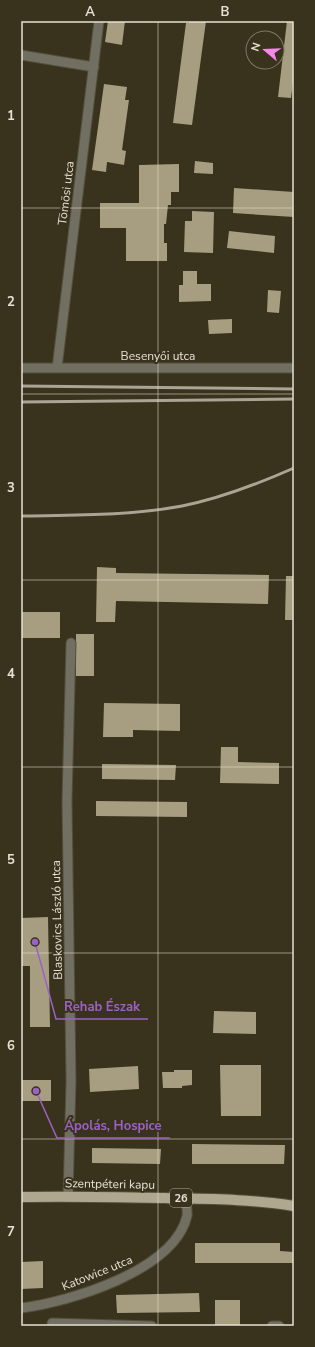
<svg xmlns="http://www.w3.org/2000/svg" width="315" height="1347" viewBox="0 0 315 1347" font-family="'Nunito Sans',sans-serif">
	<rect width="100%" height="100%" fill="#39321d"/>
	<path fill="#a79e81" d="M108 21H125L122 45 105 42Z
		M189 21H206L192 125 173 123 186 23H189Z
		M287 21H294V75L291 98 278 97Z
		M104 84 127 87 125 100H129L122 150 126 151 124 165 107 162 106 172 92 170Z
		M195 161 213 163V174L194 173Z
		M179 164V192H171V205H168L166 224H164V243H167V261H126V228H100V203H139V165Z
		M234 188 294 192V217L233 213Z
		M192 211 214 212 213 253 184 252 185 221H192Z
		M229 231 275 236 274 253 227 248Z
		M183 271H197V284H211V301L179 302V285H183Z
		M268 290 281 291 279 313 267 312Z
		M232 319V333L209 334 208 320Z
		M97 567 116 568V573L269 575 268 604 116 601 115 622H96Z
		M286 576H294V620H285Z
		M21 612H60V638H21Z
		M76 634H94V676H76Z
		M104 703 180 704V731L133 730V737H103Z
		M221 747H238V762L279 763V784L220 783Z
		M102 764 176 765 175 780 102 779Z
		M96 801 187 802V817L96 816Z
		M48 917 50 1027H30V966H21V918Z
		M214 1011 256 1012V1034L213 1033Z
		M220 1065H261V1116H221Z
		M138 1066 139 1089 90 1092 89 1069Z
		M174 1070H192V1085L182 1086V1088H163L162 1072H174Z
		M21 1080H51V1101H21Z
		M192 1144 285 1145 284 1164H192Z
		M92 1148 161 1149 160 1164 92 1163Z
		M195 1243H280V1251L294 1252V1263H195Z
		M43 1261V1288L21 1289V1262Z
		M199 1293 200 1312 117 1313 116 1295Z
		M215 1300H240V1326H215Z"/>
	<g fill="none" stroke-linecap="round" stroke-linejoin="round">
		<defs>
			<path id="street" d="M21 55 94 67
				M21 368H294
				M57 368 99 21
				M68 1196 71 1081 67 801 71 643
				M21 1308C69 1302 174 1271 187 1216 188 1211 186 1204 185 1198
				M52 1323 152 1326
				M272 1326H279"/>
			<path id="primary" d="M21 1197C69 1196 116 1197 164 1198 208 1199 251 1199 294 1206"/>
		</defs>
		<use href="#street" stroke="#554e3a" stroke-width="11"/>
		<use href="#primary" stroke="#554e3a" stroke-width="12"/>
		<use href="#street" stroke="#716e62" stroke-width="9"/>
		<use href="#primary" stroke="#afa78f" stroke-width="10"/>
		<path stroke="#a9a494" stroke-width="3" d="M21 386 294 389
			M21 402 294 399
			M21 516C74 515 129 516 182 506 218 499 260 483 294 468"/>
	</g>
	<path fill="none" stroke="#e5e1d4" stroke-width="1" stroke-opacity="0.55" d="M158 21V1326M21 208H294M21 394H294M21 580H294M21 767H294M21 953H294M21 1139H294"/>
	<g text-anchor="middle" stroke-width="4" stroke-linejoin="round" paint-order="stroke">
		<rect fill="#39321d" stroke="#b1ac9d" stroke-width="1" x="170" y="1189" width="22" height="18" rx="3"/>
		<g font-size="11" font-weight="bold" fill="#e5e1d4">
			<text x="181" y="1202">26</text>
		</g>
		<g font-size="12" fill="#e5e1d4" stroke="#39321d">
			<text transform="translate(66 193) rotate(-83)" y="4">Tömösi utca</text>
			<text x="158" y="360">Besenyői utca</text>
			<text transform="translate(57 920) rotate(-91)" y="4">Blaskovics László utca</text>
			<text transform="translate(110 1184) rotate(1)" y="4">Szentpéteri kapu</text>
			<text transform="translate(97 1273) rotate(-22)" y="4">Katowice utca</text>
		</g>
	</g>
	<path fill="none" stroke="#9b62c5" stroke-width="1.5" d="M35 942L56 1019H148M36 1091L57 1138H170"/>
	<g fill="#9b62c5" stroke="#39321d" stroke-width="1.5">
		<circle cx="35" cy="942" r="4"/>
		<circle cx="36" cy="1091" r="4"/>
	</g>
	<g font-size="13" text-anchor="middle" font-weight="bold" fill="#9b62c5" stroke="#39321d" stroke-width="4" stroke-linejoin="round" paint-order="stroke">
		<text x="102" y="1011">Rehab Észak</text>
		<text x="113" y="1130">Ápolás, Hospice</text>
	</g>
	<rect width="315" height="1347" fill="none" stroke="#39321d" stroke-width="44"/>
	<g transform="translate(265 50) rotate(289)"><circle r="19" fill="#39321d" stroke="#7e7866"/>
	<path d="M0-3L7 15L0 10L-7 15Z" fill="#f688ed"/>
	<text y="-6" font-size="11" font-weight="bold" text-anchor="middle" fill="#e5e1d4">N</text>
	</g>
	<rect x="22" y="22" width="271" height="1303" fill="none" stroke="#e5e1d4" stroke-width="1.5"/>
	<g font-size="13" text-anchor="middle" font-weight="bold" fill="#e5e1d4">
		<text x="90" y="16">A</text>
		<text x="225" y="16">B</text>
		<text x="11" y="120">1</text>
		<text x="11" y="306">2</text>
		<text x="11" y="492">3</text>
		<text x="11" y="678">4</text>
		<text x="11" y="864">5</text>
		<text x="11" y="1050">6</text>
		<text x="11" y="1236">7</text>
	</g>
</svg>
